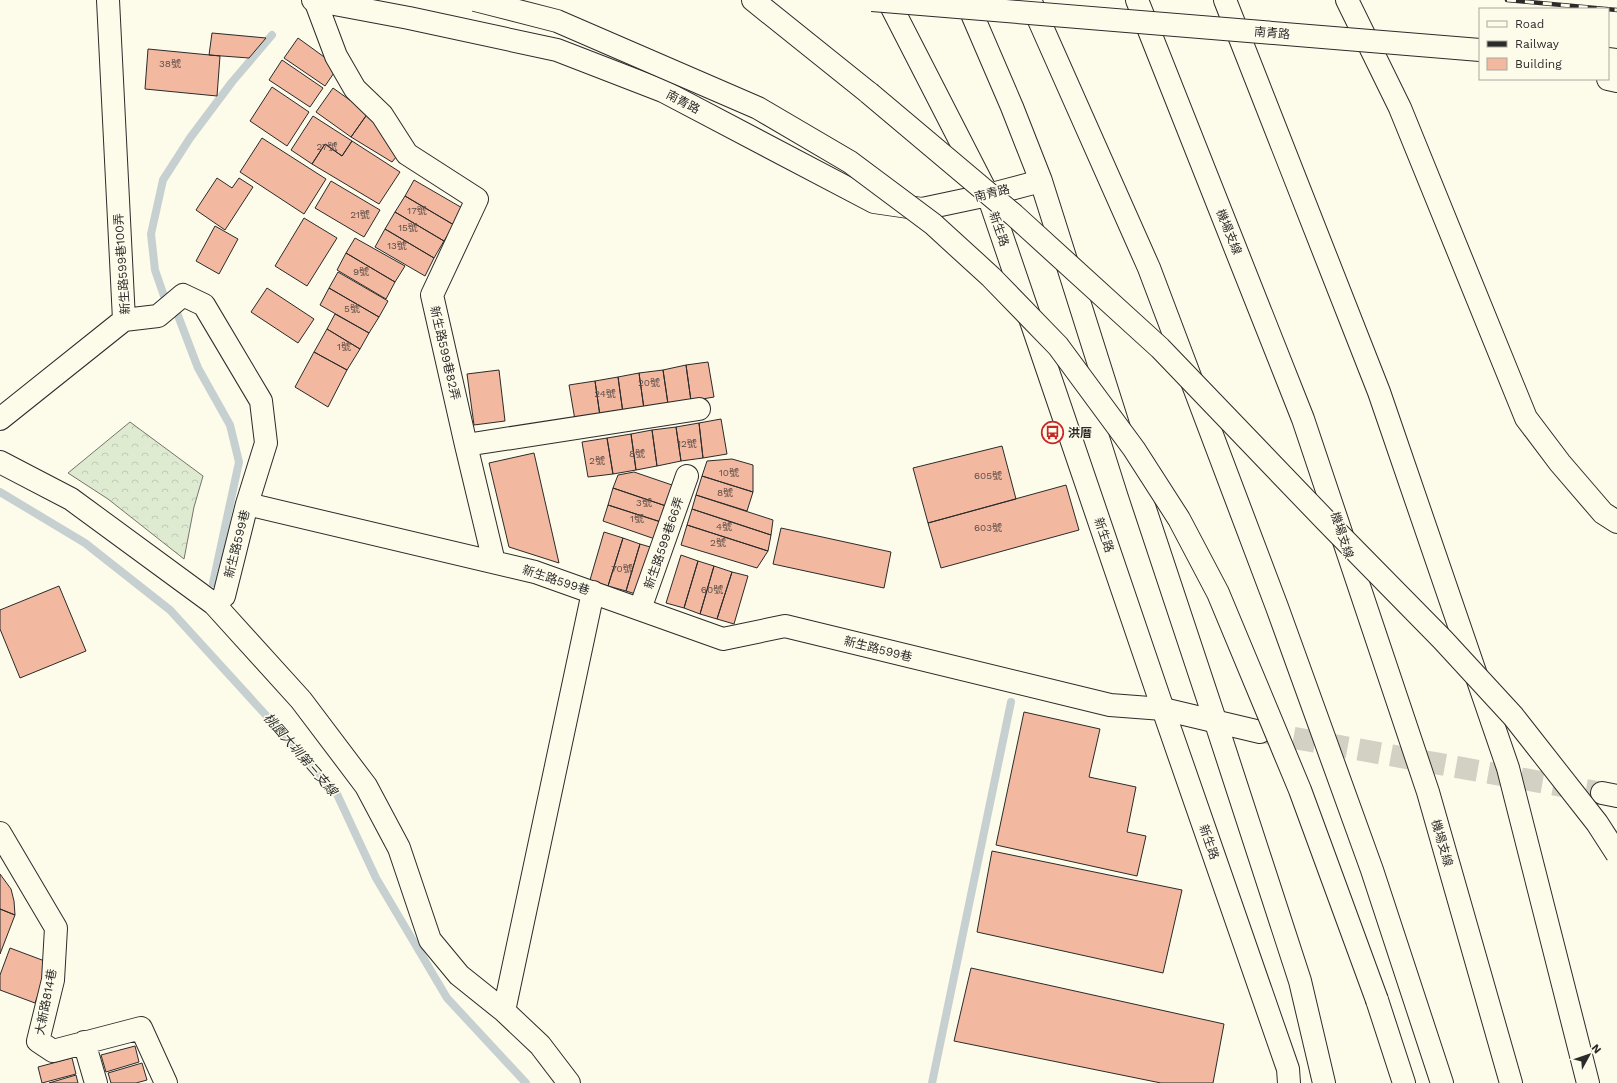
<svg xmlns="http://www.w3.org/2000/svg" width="1617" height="1083" viewBox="0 0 1617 1083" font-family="'Work Sans','Noto Sans TC',sans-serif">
	<defs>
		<pattern id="forest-crowns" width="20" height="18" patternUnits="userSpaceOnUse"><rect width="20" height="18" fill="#deebd1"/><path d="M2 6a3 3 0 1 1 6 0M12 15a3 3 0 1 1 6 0" fill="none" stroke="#bfcab4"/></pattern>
	</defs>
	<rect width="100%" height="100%" fill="#fdfbea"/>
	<path fill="url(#forest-crowns)" stroke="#74746e" d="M130 422 203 476 194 507 184 559 108 499 68 473Z"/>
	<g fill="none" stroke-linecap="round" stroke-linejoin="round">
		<path stroke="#c7d0d0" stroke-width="8" d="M164 296 155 270 151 234 163 180 190 138 232 82 272 35
			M177 313 198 368 230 425 239 462 213 583
			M0 492 85 543 170 610 336 792 376 878 447 998 526 1083
			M932 1083 1011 702"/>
	</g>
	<path fill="#f2b8a0" stroke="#2b2b2b" d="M212 33 266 38 249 58 209 55Z
		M298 38 338 67 325 86 284 58Z
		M148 49 220 56 217 96 145 89Z
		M282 60 323 88 310 107 269 80Z
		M272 87 309 112 287 146 250 121Z
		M333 88 368 113 351 137 316 112Z
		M368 113 401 151 392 162 351 137Z
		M313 116 352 141 342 156 325 144 312 164 291 150Z
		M262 138 326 179 304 214 240 172Z
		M352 141 400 172 379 204 312 164 325 144 342 156Z
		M217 178 232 188 239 178 253 187 225 230 196 210Z
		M414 180 464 209 454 225 405 196Z
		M331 181 380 210 364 237 315 208Z
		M405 196 454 225 444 241 395 212Z
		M395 212 444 241 434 258 385 229Z
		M304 218 337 238 307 286 275 266Z
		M215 226 238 239 219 274 196 261Z
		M385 229 434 258 425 276 375 247Z
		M355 238 405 266 395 282 346 253Z
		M346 253 395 282 386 299 337 270Z
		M338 272 388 301 379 317 329 288Z
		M267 288 314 319 298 343 251 312Z
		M329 288 379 317 369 333 320 305Z
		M335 314 369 333 360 349 327 329Z
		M327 329 360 349 347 370 314 352Z
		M314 352 347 370 328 407 295 387Z
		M708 362 714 397 691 401 686 365Z
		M686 365 691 401 668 404 663 370Z
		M499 370 505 421 474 425 467 374Z
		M663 370 668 404 644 409 639 373Z
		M639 373 644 409 623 413 618 377Z
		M618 377 623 413 600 416 595 381Z
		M595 381 600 416 575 420 569 385Z
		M721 419 727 454 703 458 699 423Z
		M699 423 703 458 681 461 676 427Z
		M676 427 681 461 657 466 652 430Z
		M652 430 657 466 636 470 631 434Z
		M631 434 636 470 613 474 607 438Z
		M607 438 613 474 588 477 582 442Z
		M1002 446 1016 499 928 523 913 468Z
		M534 453 559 563 509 547 489 463Z
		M732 459 753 465V492L702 476 707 461Z
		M634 472 672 485 666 506 613 488 618 475Z
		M702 476 753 492 747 511 696 495Z
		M1066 485 1079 530 941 568 928 523Z
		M613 488 666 506 661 522 608 505Z
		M696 495 773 520 771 535 692 509Z
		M608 505 661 522 655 539 603 521Z
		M692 509 771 535 768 551 687 525Z
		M687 525 768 551 757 568 681 545Z
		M781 528 891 552 884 588 773 564Z
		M604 532 623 538 608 586 590 580Z
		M623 538 640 544 626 591 608 586Z
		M640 544 657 549 642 596 626 591Z
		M681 555 698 561 684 608 666 603Z
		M698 561 714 566 700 614 684 608Z
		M714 566 732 572 717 619 700 614Z
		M732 572 748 576 734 624 717 619Z
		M59 586 86 651 20 678 0 629V610Z
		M1024 712 1100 729 1089 777 1136 787 1127 832 1146 836 1137 876 996 845Z
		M992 851 1182 890 1163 973 977 932Z
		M0 874 11 889 14 901 15 915 0 909Z
		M0 909 15 915 0 954Z
		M10 948 50 963 35 1003 0 990V975Z
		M971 968 1224 1024 1213 1083H1161L954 1041Z
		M135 1046 139 1062 106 1072 101 1055Z
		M72 1058 76 1074 42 1083 38 1067Z
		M142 1063 147 1080 136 1083H111L108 1073Z
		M76 1075 78 1083H49Z"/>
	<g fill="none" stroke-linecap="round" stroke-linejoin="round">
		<path stroke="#d3d1c4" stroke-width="22" stroke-dasharray="22 11" stroke-linecap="butt" d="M1261 732 1602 793"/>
		<defs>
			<path id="minor" d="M108 0 124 320 158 316 183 295 204 305 261 401 266 443 247 504
				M315 0 336 56 355 89 382 115 407 154 477 199 432 295 466 445 494 562
				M0 419 124 320
				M466 445 699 409
				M0 462 71 499 214 604 224 596 247 504 535 572 723 639 785 626 1110 705 1163 709 1260 732
				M214 604 301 700 366 786 399 848 430 940 459 975 504 1011 593 592
				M640 609 687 476
				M1602 793 1617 796
				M0 833 56 928 53 980 38 1041 53 1051 141 1028 166 1083
				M504 1011 540 1045 569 1083
				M84 1042 96 1083"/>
			<path id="major" d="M313 0 409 18 557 50 663 91 874 202 922 209 988 195 1041 181
				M888 0 988 195 1163 709 1288 1069 1289 1083
				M966 0 1012 107 1041 181 1138 488 1216 723 1300 981 1324 1083
				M1608 59 1617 60"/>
			<path id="highway" d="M753 0 869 93
				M1030 0 1149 268 1277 607 1372 870 1442 1083
				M1137 0 1303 419 1428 792 1511 1083
				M1225 0 1379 392 1508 768 1588 1083
				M1347 0 1400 108 1526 418 1560 463 1603 513 1617 522
				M1608 79 1617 81
				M1377 1000 1404 1083"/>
		</defs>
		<use href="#minor" stroke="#2b2b2b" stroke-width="24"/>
		<use href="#major" stroke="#2b2b2b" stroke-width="24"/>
		<use href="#highway" stroke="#2b2b2b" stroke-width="24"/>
		<use href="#minor" stroke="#fdfbea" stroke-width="22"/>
		<use href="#major" stroke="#fdfbea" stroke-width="22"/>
		<use href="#highway" stroke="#fdfbea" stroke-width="22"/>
		<defs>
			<path id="rail" d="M1507 0 1617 10"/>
		</defs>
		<use href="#rail" stroke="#2b2b2b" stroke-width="4.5"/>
		<use href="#rail" stroke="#fdfbea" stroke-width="3" stroke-dasharray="9" stroke-linecap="butt"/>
		<defs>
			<path id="major-bridge" d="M872 0 1480 50"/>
			<path id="highway-bridge" d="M475 0 557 21 758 108 850 162 933 224 991 277 1058 346 1134 449 1179 519 1218 593 1300 790 1377 1000
				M869 93 1014 215 1160 348 1328 523 1443 640 1513 716 1597 823 1617 854"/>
		</defs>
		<use href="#major-bridge" stroke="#2b2b2b" stroke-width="24" stroke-linecap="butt"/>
		<use href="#highway-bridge" stroke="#2b2b2b" stroke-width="24" stroke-linecap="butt"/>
		<use href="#major-bridge" stroke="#fdfbea" stroke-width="22"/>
		<use href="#highway-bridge" stroke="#fdfbea" stroke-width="22"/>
	</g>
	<defs>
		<symbol id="bus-ring" viewBox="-11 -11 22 22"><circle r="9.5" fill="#fdfbea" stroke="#c62828" stroke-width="1.5"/><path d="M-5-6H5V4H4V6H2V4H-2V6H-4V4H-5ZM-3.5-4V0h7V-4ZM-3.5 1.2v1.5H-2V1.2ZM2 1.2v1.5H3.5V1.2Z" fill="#c62828"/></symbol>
	</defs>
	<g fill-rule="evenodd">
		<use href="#bus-ring" x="1040" y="420" width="25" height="25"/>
	</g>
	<g text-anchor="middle" stroke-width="3" stroke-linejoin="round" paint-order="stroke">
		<g font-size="10" fill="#5d4e48">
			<text x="170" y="67">38號</text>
			<text x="327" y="150">27號</text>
			<text x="417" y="214">17號</text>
			<text x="360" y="218">21號</text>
			<text x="408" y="231">15號</text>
			<text x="397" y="249">13號</text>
			<text x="361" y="275">9號</text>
			<text x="352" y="312">5號</text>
			<text x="344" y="350">1號</text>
			<text x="649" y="386">20號</text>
			<text x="605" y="397">24號</text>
			<text x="687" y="447">12號</text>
			<text x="637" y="457">8號</text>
			<text x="597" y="464">2號</text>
			<text x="729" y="476">10號</text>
			<text x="988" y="479">605號</text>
			<text x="725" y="496">8號</text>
			<text x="644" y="506">3號</text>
			<text x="637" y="522">1號</text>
			<text x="724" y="530">4號</text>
			<text x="988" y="531">603號</text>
			<text x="718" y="546">2號</text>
			<text x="622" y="572">70號</text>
			<text x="712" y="593">60號</text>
		</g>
		<g font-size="12" fill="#2b2b2b" stroke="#fdfbea">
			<text transform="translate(1272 33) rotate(5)" y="4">南青路</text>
			<text transform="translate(683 102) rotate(28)" y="4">南青路</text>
			<text transform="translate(992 193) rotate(-14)" y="4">南青路</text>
			<text transform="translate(999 229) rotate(71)" y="4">新生路</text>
			<text transform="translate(1229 232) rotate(68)" y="4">機場支線</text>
			<text transform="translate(122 264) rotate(-94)" y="4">新生路599巷100弄</text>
			<text transform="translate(445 353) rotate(77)" y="4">新生路599巷82弄</text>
			<text transform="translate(1104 535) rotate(71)" y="4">新生路</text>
			<text transform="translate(1342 535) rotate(72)" y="4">機場支線</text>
			<text transform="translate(664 543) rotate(-71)" y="4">新生路599巷66弄</text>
			<text transform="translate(237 544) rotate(-76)" y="4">新生路599巷</text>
			<text transform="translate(556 580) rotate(18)" y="4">新生路599巷</text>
			<text transform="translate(878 649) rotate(14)" y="4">新生路599巷</text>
			<text transform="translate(1209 842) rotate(71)" y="4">新生路</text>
			<text transform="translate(1442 843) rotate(74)" y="4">機場支線</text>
			<text transform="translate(46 1002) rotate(-79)" y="4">大新路814巷</text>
		</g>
		<g font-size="12" font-weight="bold" fill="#2b2b2b" stroke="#fdfbea" text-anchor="start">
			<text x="1068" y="437">洪厝</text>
		</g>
		<g font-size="13" font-style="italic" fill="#2b2b2b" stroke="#fdfbea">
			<text transform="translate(301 754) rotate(49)" y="5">桃園大圳第三支線</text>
		</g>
	</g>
	<rect x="1479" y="8" width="130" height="72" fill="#fdfbea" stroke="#a9a89e"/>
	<rect x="1487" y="21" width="20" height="6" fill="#fdfbea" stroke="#a9a89e"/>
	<text x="1515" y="28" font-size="12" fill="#2b2b2b">Road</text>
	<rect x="1487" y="41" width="20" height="6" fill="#2b2b2b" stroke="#a9a89e"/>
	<text x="1515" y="48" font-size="12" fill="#2b2b2b">Railway</text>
	<rect x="1487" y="58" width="20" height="12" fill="#f2b8a0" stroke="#a9a89e"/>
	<text x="1515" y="68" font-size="12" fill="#2b2b2b">Building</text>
	<g transform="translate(1589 1055) rotate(50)" stroke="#fdfbea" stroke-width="3" paint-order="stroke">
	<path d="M0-3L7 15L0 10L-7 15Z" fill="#2b2b2b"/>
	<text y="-6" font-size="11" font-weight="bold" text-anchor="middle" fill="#2b2b2b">N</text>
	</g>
</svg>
